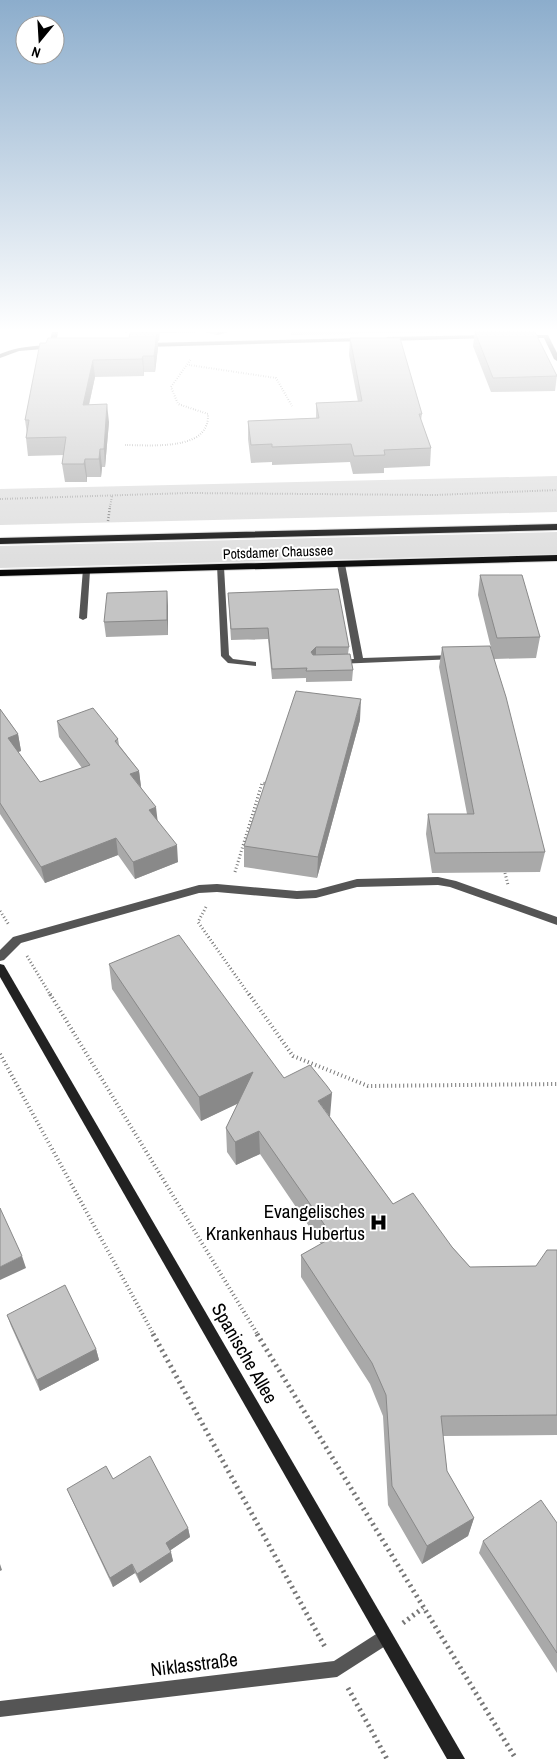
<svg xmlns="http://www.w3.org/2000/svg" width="557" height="1759" viewBox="0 0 557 1759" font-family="'Archivo Narrow',sans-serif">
	<rect width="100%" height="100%" fill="#fff"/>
	<path fill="#dcdcdc" d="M291 332H454L291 335Z
		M557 476V512L0 525V489Z
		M557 532V554L0 568V546Z"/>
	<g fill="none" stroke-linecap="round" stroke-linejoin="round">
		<defs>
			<path id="primary" d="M557 524V530L0 544V538Z
				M557 555V561L0 576V570Z"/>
		</defs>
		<use href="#primary" stroke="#dbdbdb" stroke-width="2"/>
		<path stroke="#777" stroke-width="2" stroke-dasharray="0.5 2" stroke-linecap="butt" d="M126 332V334
			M189 365 276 378 292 406
			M125 445C146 445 197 450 206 426 208 423 208 418 208 414L178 404 171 387 191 359
			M0 499 188 493 436 495 557 490
			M110 507 112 496"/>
		<path stroke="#777" stroke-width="2.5" stroke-dasharray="1 2" stroke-linecap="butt" d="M108 521 110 506"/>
		<path stroke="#777" stroke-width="3" stroke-dasharray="1 2.5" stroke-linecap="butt" d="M235 872 262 783 268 784
			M505 873 508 885
			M206 907 198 922 250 996
			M0 911 9 925
			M27 956 51 996"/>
		<path stroke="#777" stroke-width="4" stroke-dasharray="1 3" stroke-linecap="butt" d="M50 994 258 1335
			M249 994 293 1056 368 1086 557 1084
			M0 1054 154 1335"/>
		<path stroke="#777" stroke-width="5" stroke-dasharray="2 4" stroke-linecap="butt" d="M153 1334 325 1647
			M257 1334 516 1759
			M403 1623 423 1608
			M348 1688 387 1759"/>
		<path fill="#555" fill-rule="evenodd" d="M52 332H58L55 348 19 351 0 358V354C16 347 33 346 49 345Z
			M488 335 491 337 490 338 387 341 384 339 387 337Z
			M523 335H548L557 353V361L554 359 544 338H525L522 336Z
			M363 338 365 339V341L145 347 142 345 145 343Z
			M338 562H344L345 564 363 658 453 655 457 657 456 659 337 664V660L354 659 337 564Z
			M217 565H223L224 567 229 655 233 659 256 662V666L228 663 221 656Z
			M83 569H89L90 571 87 618 83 620 79 618Z
			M438 877 456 881 557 917V925L450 887 438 885 357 887 316 898 297 899 217 892 199 893 21 943 4 960 0 961V950L13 937 199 885 217 884 297 891 316 890 357 879Z"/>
		<path fill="#555" fill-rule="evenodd" d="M384 1629 390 1631 392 1637 390 1643 337 1677 0 1717V1701L334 1661Z"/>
		<path fill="#222" fill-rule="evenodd" d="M0 964 4 965 465 1759H447L0 977Z"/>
		<use href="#primary" fill="#000" fill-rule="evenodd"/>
	</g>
	<path fill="#a9a9a9" d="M131 332H201L160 333 159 341H158V348L155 372H144V376L95 377 89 405 109 422 105 467H102L101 477H87V482H65L62 464 64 455 28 456 26 438 27 434 25 420 46 343 129 338Z
		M204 332H228L217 335Z
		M475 332 557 375 555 391 491 392 473 346Z
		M350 338 422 414 421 420 431 448 430 466 384 468V473L353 474 350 462 272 465V462L251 463 248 439V421L316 418V403L358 402 349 355Z
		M480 575 540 637 536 658 494 659 545 852 540 872 432 873 426 834 428 814H467L439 667 442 647 492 652 478 595Z
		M228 593 349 647 348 654 353 670 352 681 306 682V678L272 679 268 639 231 640Z
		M168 606V635L106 637 104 622Z
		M0 709 18 734 21 751 18 752 40 782 82 768 59 737 57 721 118 739 119 745 139 771 141 787 178 862 135 879 118 855 45 883 0 814Z
		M360 720 317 878 244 867V846Z
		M109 964 284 1078 330 1117 393 1204 452 1247 470 1267 536 1266 557 1250V1435L443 1436 447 1471 474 1518 468 1536 422 1564 388 1505 383 1416 370 1384 301 1277V1255L321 1244 260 1154 236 1165 227 1152 226 1128 238 1103 201 1121 112 989Z
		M7 1315 96 1349 99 1360 40 1391 11 1326Z
		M113 1479 188 1528 190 1537 170 1550 173 1561 140 1583 135 1573 113 1587 71 1498 67 1489Z
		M557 1523V1673L479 1553 483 1541Z"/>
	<path fill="#898989" d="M157 332 158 348 155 372 154 356Z
		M217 332H228L217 335Z
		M143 356 144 372V376L142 359Z
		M93 360 95 377 85 422 83 405Z
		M107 404 109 422 105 467 104 449Z
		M100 449 102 467 101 477 99 459Z
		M85 459 87 477V482L84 464Z
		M167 591 168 606V635L167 620Z
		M316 647V658L311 652Z
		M361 699 360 720 317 878 318 857Z
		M18 734 21 751 11 754 8 738Z
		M139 771 141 787 130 774Z
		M156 807 158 824 149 810Z
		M116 838 118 855 45 883 41 867Z
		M177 845 178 862 135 879 133 862Z
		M253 1072 254 1096 201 1121 199 1097Z
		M332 1093 330 1117 318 1101Z
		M259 1131 260 1154 236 1165 235 1142Z
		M22 1256 26 1268 0 1280V1267Z
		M96 1349 99 1360 40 1391 37 1380Z
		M474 1518 468 1536 422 1564 427 1546Z
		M188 1528 190 1537 168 1552 166 1543Z
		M171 1552 173 1561 140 1583 137 1574Z
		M0 1564 2 1570 0 1571Z
		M132 1564 135 1573 113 1587 110 1578Z"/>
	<path fill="#c4c4c4" stroke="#898989" d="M157 332 154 356H143L142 359 93 360 83 405 107 404 104 449H100L99 459H85L84 464H62L66 437 26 438 29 420H25L40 343H46L48 338H129L130 333Z
		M475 332H535L557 376 493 378Z
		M350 338H400L422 414H419L431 448 384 450 385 455 354 456 351 444 272 447V444L251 445 248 421 319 418 316 403 362 401Z
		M480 575H522L540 637 497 638Z
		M338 589 349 647H316L311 652 313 655 350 654 353 670 306 671 307 668 272 669 268 628 231 629 228 593Z
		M167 591V620L104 622 107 593Z
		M490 646 506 697 545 852 435 853 428 814H474L442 647Z
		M296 691 361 699 318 857 244 846Z
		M93 708 118 739 115 741 139 771 130 774 156 807 149 810 177 845 133 862 116 838 41 867 0 803V709L18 734 8 738 40 782 90 765 57 721Z
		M179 935 284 1078 310 1065 327 1086 332 1093 318 1101 393 1204 413 1193 452 1247 470 1267 536 1266 547 1250H557V1415L441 1416 447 1471 474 1518 427 1546 392 1486 386 1395 372 1363 301 1255 333 1237 259 1131 235 1142 226 1128 253 1072 199 1097 109 964Z
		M0 1208 22 1256 0 1267Z
		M65 1285 96 1349 37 1380 7 1315Z
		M150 1456 188 1528 166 1543 171 1552 137 1574 132 1564 110 1578 67 1489 106 1466 113 1479Z
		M541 1500 557 1523V1653L483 1541Z"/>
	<linearGradient id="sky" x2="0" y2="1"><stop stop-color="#8cadcc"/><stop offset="0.57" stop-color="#fff"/><stop offset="1" stop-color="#fff" stop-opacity="0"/></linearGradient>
	<rect width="557" height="579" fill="url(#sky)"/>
	<defs>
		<symbol id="hospital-bare" viewBox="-9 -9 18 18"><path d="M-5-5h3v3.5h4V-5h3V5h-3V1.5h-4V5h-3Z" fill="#000" stroke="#fff" stroke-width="2.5" paint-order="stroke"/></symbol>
	</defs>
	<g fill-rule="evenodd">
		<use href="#hospital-bare" x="366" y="1210" width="25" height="25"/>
	</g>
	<g text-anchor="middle" stroke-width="4" stroke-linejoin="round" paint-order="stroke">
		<g font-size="14" fill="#000" stroke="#fff">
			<text transform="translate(278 552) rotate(-2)" y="5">Potsdamer Chaussee</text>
		</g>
		<g font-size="19" fill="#000" stroke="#fff" text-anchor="end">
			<text x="365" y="1218">Evangelisches<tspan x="365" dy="22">Krankenhaus Hubertus</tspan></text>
		</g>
		<g font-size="19" fill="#000" stroke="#fff">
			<text transform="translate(245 1353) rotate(60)" y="7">Spanische Allee</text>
			<text transform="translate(194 1664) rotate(-7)" y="7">Niklasstraße</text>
		</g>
	</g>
	<g transform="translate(40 40) rotate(198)"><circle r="24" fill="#ffffff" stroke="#999999"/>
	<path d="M0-4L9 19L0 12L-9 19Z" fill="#000000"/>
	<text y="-8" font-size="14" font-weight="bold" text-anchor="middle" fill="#000000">N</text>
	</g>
</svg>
